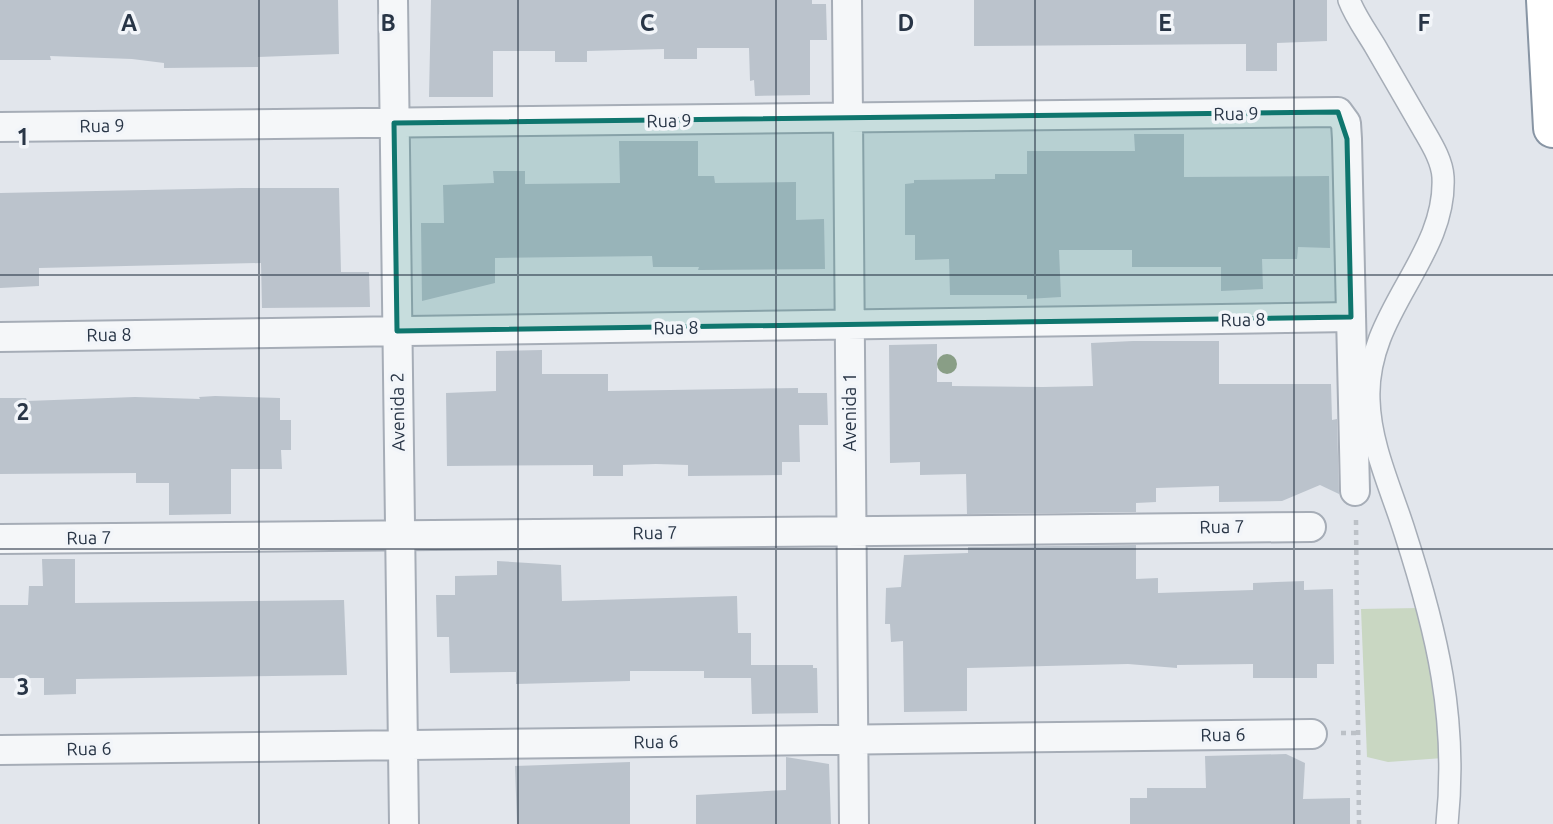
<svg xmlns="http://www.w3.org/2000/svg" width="1553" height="824" viewBox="0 0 1553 824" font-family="Ubuntu,sans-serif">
	<rect width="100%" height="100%" fill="#e2e6ec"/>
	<path fill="#c9d7c2" d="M1418 608 1429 654 1443 758 1388 762 1367 757 1361 609Z"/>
	<path fill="#bbc3cc" d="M0 0H338L339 54 258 57V67L164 68V63L132 59 50 56 51 60H0Z
		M431 0H812V4H826L827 40H810V95L755 96 754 80 750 81 749 48H697V59H664V49L587 51V62H555V51H493V97H429Z
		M974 0H1327V41L1277 43V71H1246V44L974 46Z
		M1134 134H1184V177L1329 176 1330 248 1298 247 1297 259H1262L1263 289 1221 291V267H1132V250H1059L1061 297 1027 299V295H950L949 259 915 260V235H905V184L914 183V180L995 179V174H1027V151H1135Z
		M619 141H698V176H714L715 183 796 182V220L824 219 825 269 698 270 699 267H653L652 256 495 258V283L422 301 421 223H444L443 185 494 183 493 171H525V184L620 183Z
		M242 188H339L341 272H369L370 307 262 308 261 263 39 268V286L0 288V193Z
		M1133 341H1219V384H1331L1332 420 1337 419 1339 494 1320 485 1282 501 1219 502V486L1156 488V502L1136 503V512L967 514 966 474 920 475V462L890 463 889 345 937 344V382H952V386L1043 387 1093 386 1091 343Z
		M542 350V374H608V391L798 388V393H827L828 425H799L800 462H782V475L688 476V465L656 464 623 465V476H593V465L447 466 446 393 496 391V351Z
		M215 396 280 398V420H291V450H281L282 469H231V514L169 515V483H136V473L0 474V398H26L27 401 135 397 200 399 199 397Z
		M1136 545V579L1158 578V593L1253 590V583L1304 581V590L1333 589 1334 664H1317V678H1253V664L1177 665V668L1128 664 967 668V711L904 712 903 641 891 642 890 624H885L886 588 901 587 904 555 968 553V547Z
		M42 559H75V603L344 600 347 675 76 679V694L44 695V678H0V605H28L29 586H43Z
		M497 561 561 565 562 601 737 596 738 633H751V665H813V668H817L818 713 752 714 751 678H704V671H630V681L516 684V672L450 673 449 637H437L436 595H455V576L497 575Z
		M1286 754 1305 763 1303 799 1350 798V824H1130V798H1147V788H1206L1205 756Z
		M786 757 829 764 831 824H696V795L786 790Z
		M630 762V824H517L515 766Z"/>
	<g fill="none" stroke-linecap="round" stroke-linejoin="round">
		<defs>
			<path id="pedestrian" d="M1349 0C1355 16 1366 31 1375 46 1391 74 1407 101 1423 129 1431 143 1442 160 1443 177 1447 258 1365 312 1369 400 1370 445 1392 491 1405 533 1437 632 1458 719 1447 824"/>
			<path id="minor" d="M393 0 404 824
				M847 0 854 824
				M0 127 1338 112 1346 123 1347 139 1355 491
				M0 337 1351 317
				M0 539 1311 527
				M0 750 1312 734"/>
			<path id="motorway" d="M1546 0 1553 128"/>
		</defs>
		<use href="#pedestrian" stroke="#a6adb7" stroke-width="24"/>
		<use href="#minor" stroke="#a6adb7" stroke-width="32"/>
		<use href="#motorway" stroke="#8895a4" stroke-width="42"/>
		<path stroke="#bcc1c7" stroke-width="4.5" stroke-dasharray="5 5" stroke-linecap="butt" d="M1356 520 1359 824
			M1341 733H1358"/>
		<use href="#pedestrian" stroke="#f5f7f9" stroke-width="21"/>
		<use href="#minor" stroke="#f5f7f9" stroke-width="28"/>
		<use href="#motorway" stroke="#fff" stroke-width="38"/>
	</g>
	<circle fill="#899e86" cx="947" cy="364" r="10"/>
	<path fill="#0f766e" fill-opacity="0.2" stroke="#0f766e" stroke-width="5" stroke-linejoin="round" d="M1338 112 1347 139 1351 317 397 331 394 123Z"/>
	<path fill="none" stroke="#283546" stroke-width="2" stroke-opacity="0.55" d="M259 0V824M518 0V824M776 0V824M1035 0V824M1294 0V824M0 275H1553M0 549H1553"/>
	<g text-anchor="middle" stroke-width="7" stroke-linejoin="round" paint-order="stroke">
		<g font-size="18" fill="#283546" stroke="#f2f5f9">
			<text transform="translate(1236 114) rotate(-1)" y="6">Rua 9</text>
			<text transform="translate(669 121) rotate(-1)" y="6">Rua 9</text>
			<text transform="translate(102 126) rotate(-1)" y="6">Rua 9</text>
			<text transform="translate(1243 320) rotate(-1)" y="6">Rua 8</text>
			<text transform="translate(676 328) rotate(-1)" y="6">Rua 8</text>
			<text transform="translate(109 335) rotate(-1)" y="6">Rua 8</text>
			<text transform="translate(398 412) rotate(-91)" y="6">Avenida 2</text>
			<text transform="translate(850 412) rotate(-90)" y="6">Avenida 1</text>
			<text transform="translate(1222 527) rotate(-1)" y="6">Rua 7</text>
			<text transform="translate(655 533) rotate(-1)" y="6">Rua 7</text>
			<text transform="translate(89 538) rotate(-1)" y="6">Rua 7</text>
			<text transform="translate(1223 735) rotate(-1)" y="6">Rua 6</text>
			<text transform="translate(656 742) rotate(-1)" y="6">Rua 6</text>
			<text transform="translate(89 749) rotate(-1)" y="6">Rua 6</text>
		</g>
	</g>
	<g font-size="23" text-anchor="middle" font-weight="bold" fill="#283546" stroke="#f2f5f9" stroke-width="7" stroke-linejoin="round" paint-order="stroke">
		<text x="129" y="31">A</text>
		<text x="388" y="31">B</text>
		<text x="647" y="31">C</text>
		<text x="906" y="31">D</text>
		<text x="1165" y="31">E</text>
		<text x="1424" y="31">F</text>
		<text x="23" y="145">1</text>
		<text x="23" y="420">2</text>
		<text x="23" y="695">3</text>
	</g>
</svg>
